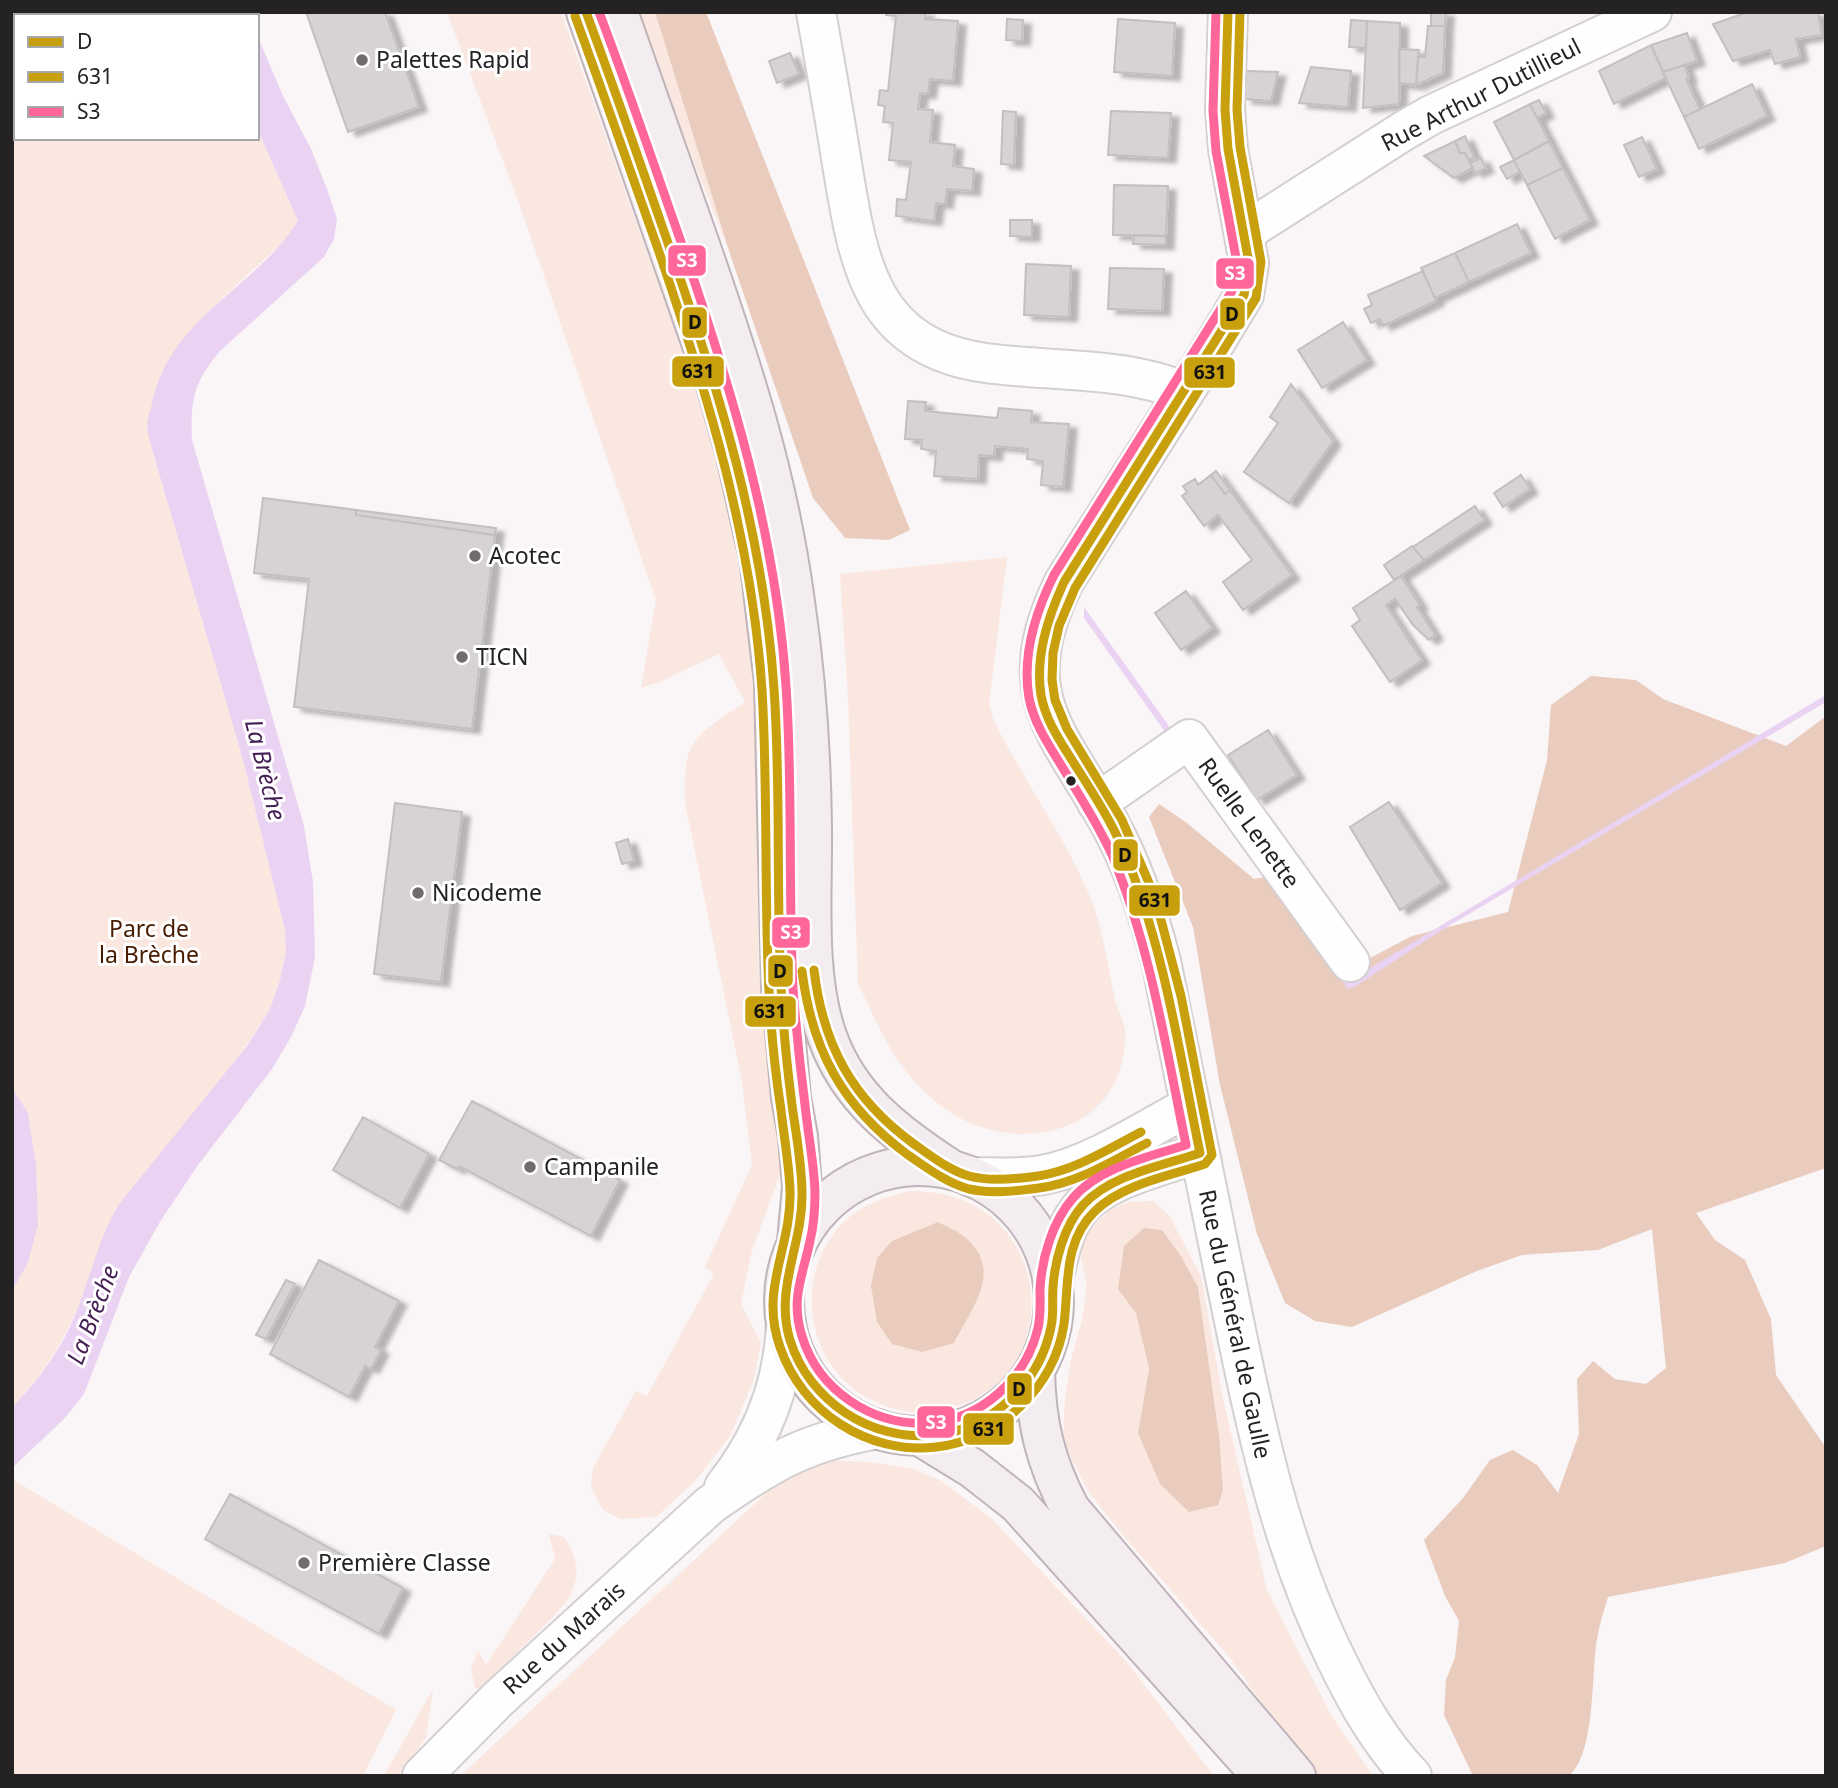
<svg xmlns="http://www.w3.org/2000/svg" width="1838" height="1788" viewBox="0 0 1838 1788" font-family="'Noto Sans',sans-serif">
	<defs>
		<filter id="shadow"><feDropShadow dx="8" dy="4.5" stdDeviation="2" flood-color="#0004"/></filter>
	</defs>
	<rect width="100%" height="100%" fill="#faf5f6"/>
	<path fill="#fae7df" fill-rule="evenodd" d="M12 12H210L211 16H16V138H257V128L298 221 289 236 213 307 147 426 156 463 242 756 285 930 286 951 280 980 270 1009 80 1302C63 1342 43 1376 12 1407Z
		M447 12H561L689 370 716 460 733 532 756 694 759 976 781 1172 752 1250 741 1304 761 1343 753 1382 730 1436 695 1481 656 1517 620 1519 603 1510 591 1488 593 1468 636 1391 647 1396 714 1274 705 1267 752 1165 742 1082 685 803C685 786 683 764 691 748 700 729 728 715 745 702L719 654 659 682 641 688 656 600 520 206Z
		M635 12H655L729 251Z
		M1007 557 989 704 993 719C1022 778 1062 832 1088 892 1102 923 1107 961 1114 995 1116 1007 1123 1019 1125 1030 1126 1040 1124 1052 1122 1062 1103 1142 1003 1152 944 1108 897 1073 882 1034 858 983L848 697 840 574Z
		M911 1191C1060 1190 1074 1392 934 1411 912 1415 888 1409 868 1398 804 1363 792 1272 845 1221 863 1204 887 1196 911 1191Z
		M1153 1201 1169 1215 1201 1276 1222 1394 1267 1590 1332 1717 1373 1776H1314L1230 1658 1122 1534 1088 1491 1063 1441 1065 1398 1071 1360 1082 1320 1087 1285 1080 1254 1089 1230 1110 1210 1128 1202ZM1162 1230 1181 1256 1198 1287 1219 1436 1161 1484 1138 1433 1149 1369 1136 1313Z
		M826 1460 869 1462 910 1468 940 1480 992 1519 1125 1660 1214 1776H460L783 1478Z
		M12 1479 396 1710 363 1776H12Z
		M549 1534 564 1537C595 1583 562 1608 531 1639 514 1655 497 1672 480 1689L475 1688 471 1669 478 1651 486 1665 555 1559Z
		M433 1689 426 1738 398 1776H384Z"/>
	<path fill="#e9ccbd" d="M655 12H706L910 530 889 540 845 538 813 498 729 251Z
		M1591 676 1636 680 1663 699 1786 746 1826 716V1168L1696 1213 1715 1240 1745 1260 1771 1319 1776 1375 1826 1448V1546L1785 1563 1608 1597C1604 1611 1599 1625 1597 1639 1591 1674 1596 1752 1569 1776H1473L1444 1715 1446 1680 1455 1657 1459 1621 1445 1596 1424 1540 1463 1498 1490 1460 1513 1450 1537 1465 1558 1493 1579 1434 1577 1379 1593 1361 1615 1379 1646 1384 1666 1368 1652 1229 1598 1250 1522 1255 1477 1271 1352 1327 1315 1321 1285 1303 1257 1234 1220 1085 1193 927 1149 817 1159 804 1187 823 1254 879 1294 871 1341 933 1370 958 1412 936 1508 912 1547 760 1551 705Z
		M938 1222C947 1227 959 1231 967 1239 1003 1272 972 1307 954 1343L922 1352 892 1344 877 1322 871 1286 877 1258 892 1241Z
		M1144 1228 1162 1230 1181 1256 1198 1287 1219 1436 1223 1490 1218 1505 1189 1512 1160 1484 1138 1433 1149 1369 1136 1313 1118 1289 1124 1246Z"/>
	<path fill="#ead3f2" d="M257 35 283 96 311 149 327 189 337 219 334 239 324 257 220 351C194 382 190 400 192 440L304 826 313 882 315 957 305 1006 291 1037 272 1069 198 1165 161 1220 129 1277 84 1394 64 1419 12 1468V1407C43 1376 67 1341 81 1299 93 1267 101 1234 119 1204L247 1046 270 1009 280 980 286 951 285 930 242 756 156 463C153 451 148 437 147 426 147 418 152 407 153 399 173 315 256 288 298 221L257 128Z
		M1084 607 1350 980 1826 695V702L1442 930 1353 988H1347L1300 926 1233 827 1084 618Z
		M12 1088 28 1113 36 1165 38 1224 28 1263 12 1290Z"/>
	<path fill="#d7d3d4" stroke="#c2bfc0" stroke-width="2" filter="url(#shadow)" d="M306 12H385L419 107 348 132Z
		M886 12H926L925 19 958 21 953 81 930 79 928 94 920 93 918 109 933 110 930 142 955 145 953 166 974 169 972 191 947 189 945 204 936 203 934 221 896 216 897 199 906 200 911 162 889 160 893 123 883 122 885 106 878 105 880 90 888 91 896 16 886 15Z
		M1431 12H1446L1445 26H1431Z
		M1748 12H1818L1822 35 1796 39 1800 57 1775 64 1770 50 1733 61 1713 24Z
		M1007 19 1023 20 1022 41 1006 40Z
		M1118 19 1175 23 1172 76 1114 72Z
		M1351 20 1367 21 1366 48 1349 47Z
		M1367 21 1400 23 1399 104 1363 108Z
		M1428 26H1445L1443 73 1416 85 1418 57H1425Z
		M1687 33 1697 61 1663 72 1651 45Z
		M1651 45 1666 78 1614 104 1599 71Z
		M1399 49 1419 50 1416 85 1399 83Z
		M790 53 799 74 777 83 769 61Z
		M1684 65 1689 78 1686 79 1700 109 1684 117 1663 72Z
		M1311 67 1351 71 1348 107 1299 103Z
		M1246 71 1278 72 1271 101 1244 99Z
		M1752 84 1767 116 1699 149 1684 117Z
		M1539 100 1546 113 1537 118 1530 104Z
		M1530 104 1549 141 1514 160 1494 122Z
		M1003 111 1016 112 1014 165 1001 164Z
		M1111 111 1171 113 1168 158 1108 155Z
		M1465 136 1474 157 1469 160 1465 153H1460L1455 141Z
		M1642 137 1657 169 1639 177 1624 145Z
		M1455 141 1460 153H1465L1473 168 1454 178 1424 156Z
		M1549 141 1563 168 1527 185 1514 160Z
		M1481 158 1486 168 1475 173 1470 163Z
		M1514 160 1520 172 1507 179 1500 167Z
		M1563 168 1590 220 1555 239 1527 185Z
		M1114 185 1168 186 1166 236 1113 235Z
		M1010 220H1032V237L1010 236Z
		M1517 224 1531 253 1469 282 1455 253Z
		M1134 235 1166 236V245L1133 244Z
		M1455 253 1469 282 1435 298 1421 268Z
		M1026 264 1071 266 1069 317 1024 315Z
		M1110 268 1164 269 1162 311 1108 309Z
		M1423 271 1436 301 1383 326 1380 319 1371 323 1364 309 1372 305 1368 295Z
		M1343 322 1367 360 1322 388 1298 350Z
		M1291 384 1333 441 1289 503 1244 472 1278 423 1270 417Z
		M908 401 926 402 925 411 997 418 999 408 1032 411 1031 422 1069 424 1063 487 1041 485 1043 461 1027 459 1028 449 995 446 994 456 979 455 978 479 934 476 936 451 921 449 922 440 905 439Z
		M1216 471 1230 490 1225 494 1211 475Z
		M1211 475 1225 494 1230 490 1292 575 1243 610 1223 582 1252 560 1218 515 1204 526 1182 496 1187 492 1183 486 1195 479 1198 485Z
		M1521 475 1530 489 1503 507 1494 493Z
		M263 498 356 510V515L495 535 472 729 294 707 309 579 254 573Z
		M1475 506 1484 520 1424 560 1413 547Z
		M356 510 496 528 495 535 356 515Z
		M1412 546 1424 560 1394 580 1384 565Z
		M1401 576 1420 605 1417 607 1435 635 1429 640 1413 625 1395 599 1386 605 1422 660 1390 682 1352 626 1360 620 1353 608Z
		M1186 591 1212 628 1181 650 1155 613Z
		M1268 730 1297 775 1257 800 1228 755Z
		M1389 802 1442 883 1400 910 1350 827Z
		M395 803 462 812 441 982 374 974Z
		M628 839 634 861 622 864 616 843Z
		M472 1101 620 1180 591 1236 459 1166 457 1169 439 1160Z
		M363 1117 429 1154 400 1208 333 1170Z
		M319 1260 399 1301 375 1347 381 1350 371 1369 365 1366 349 1397 270 1354Z
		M286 1280 295 1284 266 1339 256 1335Z
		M230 1494 403 1588 379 1634 205 1539Z"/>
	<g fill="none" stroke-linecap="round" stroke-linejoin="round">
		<defs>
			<path id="minor" d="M816 12C825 63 834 113 842 164 858 260 869 347 986 363 1049 372 1126 366 1184 392
				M1228 12 1225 110 1228 149 1249 263 1244 295 1206 358 1064 582C1008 697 1059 731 1111 826 1134 868 1149 915 1161 961 1182 1068 1204 1175 1226 1282 1253 1413 1277 1540 1337 1661 1357 1702 1380 1743 1412 1776
				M1245 232 1405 130 1431 115 1652 12
				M1097 803 1189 739 1350 962
				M971 1177C995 1177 1019 1179 1042 1175 1090 1167 1146 1129 1190 1106
				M1053 1282C1058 1258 1063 1231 1078 1211 1102 1179 1163 1166 1200 1153
				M724 1487C763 1438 784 1383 786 1322
				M422 1776 497 1700 710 1505C770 1463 804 1442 878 1429"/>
			<path id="major" d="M586 12 716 385 735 451 759 558 774 682 781 987 791 1098 798 1136 802 1187 797 1242
				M618 12C645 89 672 165 699 242 741 363 778 474 795 602 806 676 811 751 812 826 813 892 805 974 827 1036 849 1099 898 1135 952 1170
				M784 1301a135 135 0 1 1 270 0a135 135 0 1 1-270 0Z
				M1035 1370C1036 1424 1045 1461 1070 1509L1296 1776
				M920 1436 972 1468 1018 1504 1262 1776"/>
		</defs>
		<use href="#minor" stroke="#d4d0d1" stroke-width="42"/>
		<use href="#major" stroke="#bfb4ba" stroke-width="42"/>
		<use href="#minor" stroke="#fefefe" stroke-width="38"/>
		<use href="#major" stroke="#f3edf1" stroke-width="38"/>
		<defs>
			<path id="bus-1" d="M586 12C615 90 642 168 669 246 719 390 764 536 774 689 781 788 776 887 781 986 783 1026 787 1066 792 1105 796 1134 802 1164 802 1194 803 1244 774 1289 790 1340 809 1401 871 1442 935 1435 992 1429 1040 1382 1051 1327 1054 1314 1052 1301 1053 1287 1055 1260 1064 1226 1083 1205 1112 1174 1162 1166 1200 1153
				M814 970C823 1045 852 1099 914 1144 931 1156 949 1170 969 1176 990 1182 1017 1179 1038 1176 1076 1170 1108 1149 1141 1132
				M1200 1153C1179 1051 1164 946 1123 849 1109 817 1089 787 1070 757 1058 738 1045 718 1041 695 1035 656 1048 617 1064 582L1244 295 1249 263 1228 149 1225 110 1228 12"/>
			<path id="bus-2" d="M575 16C604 95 631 173 659 252 708 395 752 539 762 690 768 790 764 891 769 991 771 1031 775 1071 781 1110 784 1137 789 1163 790 1190 792 1248 759 1288 780 1347 802 1412 868 1455 936 1447 999 1440 1055 1387 1064 1324 1069 1284 1063 1242 1095 1211 1123 1184 1169 1176 1205 1164L1212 1155 1181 996 1161 920 1149 883 1122 820 1067 729 1055 700 1052 680 1053 653 1059 626 1075 588 1256 298 1261 262 1240 147 1237 110 1240 12
				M802 971C812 1051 843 1107 908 1155 927 1168 947 1183 969 1189 991 1194 1017 1191 1039 1188 1078 1183 1112 1161 1147 1143"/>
			<path id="bus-3" d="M599 12C628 88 654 165 681 242 731 387 776 533 786 686 793 787 788 888 793 989 796 1027 800 1066 805 1105 808 1134 814 1163 815 1192 815 1208 814 1225 810 1241 803 1275 790 1299 802 1336 818 1390 872 1426 928 1423 981 1420 1026 1379 1038 1328 1041 1315 1040 1302 1040 1289 1042 1258 1052 1222 1073 1198 1100 1167 1148 1157 1186 1145 1166 1048 1151 950 1113 857 1099 825 1079 795 1061 765 1048 744 1034 723 1029 698 1022 656 1035 613 1054 575L1232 291 1237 263 1216 151 1213 111 1216 12"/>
		</defs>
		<use href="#bus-1" stroke="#fff" stroke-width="14"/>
		<use href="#bus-2" stroke="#fff" stroke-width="14"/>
		<use href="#bus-3" stroke="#fff" stroke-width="14"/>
		<use href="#bus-1" stroke="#c89f0c" stroke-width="9"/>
		<use href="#bus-2" stroke="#c89f0c" stroke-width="9"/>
		<use href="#bus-3" stroke="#f69" stroke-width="9"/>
	</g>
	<g fill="#706c6d" stroke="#fff" stroke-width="2.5">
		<circle cx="362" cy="60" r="7"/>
		<circle cx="475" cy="556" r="7"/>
		<circle cx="462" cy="657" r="7"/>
		<circle cx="418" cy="893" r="7"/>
		<circle cx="530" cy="1167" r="7"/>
		<circle cx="304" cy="1563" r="7"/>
	</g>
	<circle fill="#252223" stroke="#fff" stroke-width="2.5" cx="1071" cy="781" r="6"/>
	<g text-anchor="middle" stroke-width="6" stroke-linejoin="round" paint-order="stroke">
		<g font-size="23" fill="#252223" stroke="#fff" text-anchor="start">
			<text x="376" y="68">Palettes Rapid</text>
			<text x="489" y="564">Acotec</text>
			<text x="476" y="665">TICN</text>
			<text x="432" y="901">Nicodeme</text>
			<text x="544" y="1175">Campanile</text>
			<text x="318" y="1571">Première Classe</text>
		</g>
		<g font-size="23" fill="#252223" stroke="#fff">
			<text transform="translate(1481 95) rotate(-27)" y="8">Rue Arthur Dutillieul</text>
			<text transform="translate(1249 823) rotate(54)" y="8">Ruelle Lenette</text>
			<text transform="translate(1235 1324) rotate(78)" y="8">Rue du Général de Gaulle</text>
			<text transform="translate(564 1638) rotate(-42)" y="8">Rue du Marais</text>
		</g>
		<g font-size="23" fill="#481c00" stroke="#fff">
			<text x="149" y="937">Parc de<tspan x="149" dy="26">la Brèche</tspan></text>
		</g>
		<g font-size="24" font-style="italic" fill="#451f54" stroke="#fff">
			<text transform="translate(265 770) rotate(76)" y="8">La Brèche</text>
			<text transform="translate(93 1315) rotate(-69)" y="8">La Brèche</text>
		</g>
	</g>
	<g stroke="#fff" stroke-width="2.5">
		<rect x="667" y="244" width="40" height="33" rx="7" fill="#f69"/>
		<rect x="1215" y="257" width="40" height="33" rx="7" fill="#f69"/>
		<rect x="1219" y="297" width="27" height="34" rx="7" fill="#c89f0c"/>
		<rect x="681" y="306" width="27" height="33" rx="7" fill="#c89f0c"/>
		<rect x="671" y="355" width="54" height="33" rx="7" fill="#c89f0c"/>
		<rect x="1183" y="356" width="53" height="33" rx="7" fill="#c89f0c"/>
		<rect x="1112" y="838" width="27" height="34" rx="7" fill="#c89f0c"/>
		<rect x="1128" y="884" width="53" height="33" rx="7" fill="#c89f0c"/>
		<rect x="771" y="916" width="40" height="33" rx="7" fill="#f69"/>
		<rect x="767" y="954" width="27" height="34" rx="7" fill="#c89f0c"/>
		<rect x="744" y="995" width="53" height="33" rx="7" fill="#c89f0c"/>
		<rect x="1006" y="1372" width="27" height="34" rx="7" fill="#c89f0c"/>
		<rect x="916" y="1405" width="40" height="34" rx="7" fill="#f69"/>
		<rect x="962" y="1412" width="53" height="34" rx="7" fill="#c89f0c"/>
	</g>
	<g font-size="19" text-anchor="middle" font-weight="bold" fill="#fff">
		<text x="687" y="267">S3</text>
		<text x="1235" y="280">S3</text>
		<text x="791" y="939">S3</text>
		<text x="936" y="1429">S3</text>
	</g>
	<g font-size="19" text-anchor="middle" font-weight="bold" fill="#111">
		<text x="1232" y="321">D</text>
		<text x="695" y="329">D</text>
		<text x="698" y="378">631</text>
		<text x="1210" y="379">631</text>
		<text x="1125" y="862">D</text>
		<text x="1155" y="907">631</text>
		<text x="780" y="978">D</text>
		<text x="770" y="1018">631</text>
		<text x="1019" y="1396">D</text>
		<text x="989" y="1436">631</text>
	</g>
	<rect width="1838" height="1788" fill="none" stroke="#252223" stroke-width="28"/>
	<rect x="14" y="14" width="245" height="126" fill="#ffffff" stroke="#a8a7a7" stroke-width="2"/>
	<rect x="28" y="37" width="35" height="10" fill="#c89f0c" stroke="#a8a7a7" stroke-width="2"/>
	<text x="77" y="49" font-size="21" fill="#252223">D</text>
	<rect x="28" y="72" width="35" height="10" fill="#c89f0c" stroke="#a8a7a7" stroke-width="2"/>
	<text x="77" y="84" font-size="21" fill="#252223">631</text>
	<rect x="28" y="107" width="35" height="10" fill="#ff6699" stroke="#a8a7a7" stroke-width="2"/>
	<text x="77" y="119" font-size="21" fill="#252223">S3</text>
</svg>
